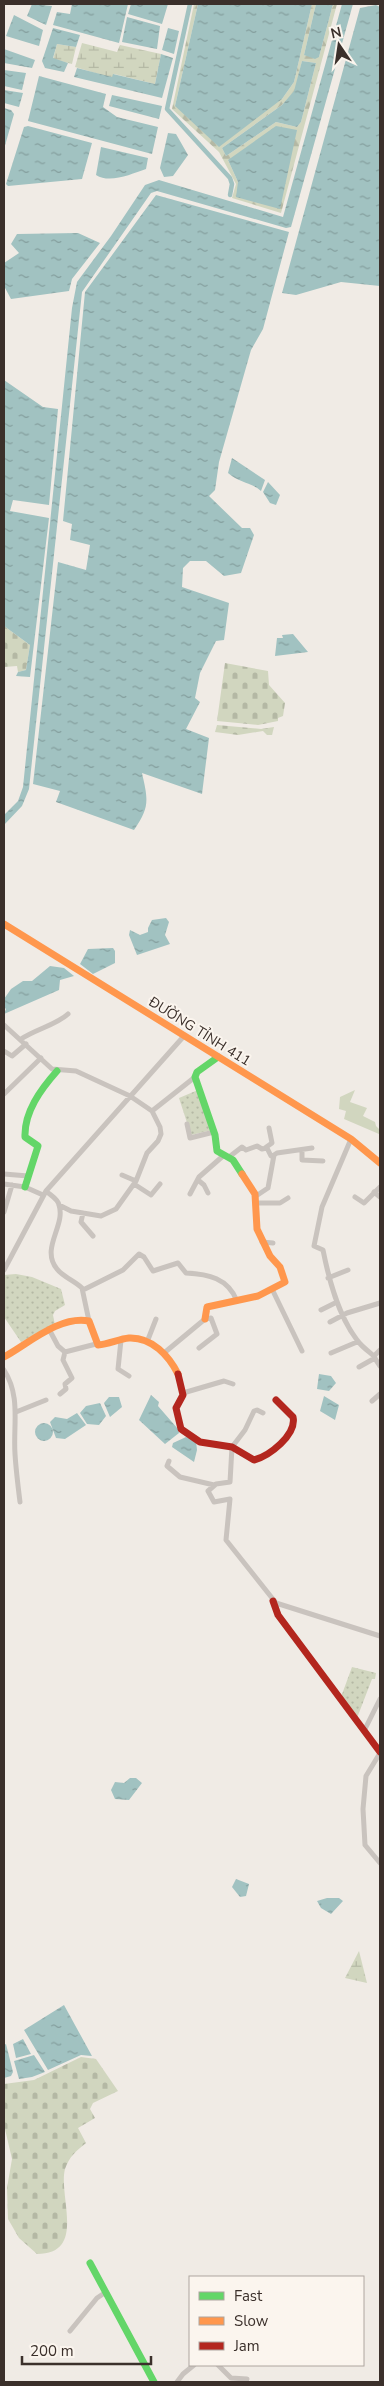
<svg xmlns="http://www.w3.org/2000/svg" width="384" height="2386" viewBox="0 0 384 2386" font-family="'Nunito Sans',sans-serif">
	<defs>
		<pattern id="forest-firs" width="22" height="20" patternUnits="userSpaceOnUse" patternTransform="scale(1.25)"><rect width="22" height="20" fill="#d1d6bf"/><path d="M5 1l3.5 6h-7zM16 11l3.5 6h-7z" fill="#b4b8a4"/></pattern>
		<pattern id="wetland-marsh" width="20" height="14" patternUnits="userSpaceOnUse" patternTransform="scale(1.25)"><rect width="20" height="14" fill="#d1d6bf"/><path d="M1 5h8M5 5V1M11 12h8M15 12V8" fill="none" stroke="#b4b8a4"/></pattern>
		<pattern id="cemetery-stones" width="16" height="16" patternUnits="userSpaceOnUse" patternTransform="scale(1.25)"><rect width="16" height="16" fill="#d1d6bf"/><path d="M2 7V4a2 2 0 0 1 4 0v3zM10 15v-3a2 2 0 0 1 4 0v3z" fill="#b4b8a4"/></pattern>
		<pattern id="park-dots" width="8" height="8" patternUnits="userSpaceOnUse" patternTransform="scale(1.25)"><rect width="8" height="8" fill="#d1d6bf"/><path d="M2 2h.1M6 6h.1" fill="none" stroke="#b4b8a4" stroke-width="1.8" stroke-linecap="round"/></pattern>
		<pattern id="water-ripples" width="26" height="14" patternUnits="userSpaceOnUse" patternTransform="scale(1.25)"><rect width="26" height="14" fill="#a1c2c1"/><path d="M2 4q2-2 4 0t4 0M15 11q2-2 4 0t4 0" fill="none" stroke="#849e9d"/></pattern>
	</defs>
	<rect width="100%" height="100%" fill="#f0ebe5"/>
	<path fill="#d1d6bf" d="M355 1090 350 1102 367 1108 363 1116 375 1122 376 1126 380 1130 379 1134 344 1119 346 1111 339 1109 340 1097Z"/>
	<path fill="url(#forest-firs)" fill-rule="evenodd" d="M194 4H198L175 106 282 99 294 82 312 4H316L304 55 319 57 333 4H337L281 213 232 198 236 184 219 152 172 109ZM302 61 316 63 301 122 297 127 276 122 226 156 222 148 282 105 295 91ZM228 160 280 208 238 182Z"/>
	<path fill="url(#wetland-marsh)" d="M82 43 117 52 120 45 161 54 155 84 114 74 112 78 75 67Z
		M57 44 76 47 72 64 53 59Z
		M359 1951 367 1983 345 1978Z"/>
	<path fill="url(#cemetery-stones)" d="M4 626 30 645 26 670 18 672 17 666 4 667Z
		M225 663 268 671 269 685 285 703 283 716 278 718V721L258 725 217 721Z
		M217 725 261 729 274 727 272 735H267L263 731 238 735 215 732Z
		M81 2057 96 2059 118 2091 93 2103 90 2109 95 2118 78 2128 86 2143C76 2151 69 2157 65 2169 58 2196 87 2254 37 2254L19 2238 8 2219 7 2188 12 2159 4 2125V2084L34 2080Z"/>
	<path fill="url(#park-dots)" d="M198 1090 212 1130 191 1135 179 1098Z
		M16 1274 32 1277 61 1289 65 1305 55 1311 53 1315 55 1325 21 1342 4 1317V1275Z
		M352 1667 376 1673 375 1679H372L357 1718 341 1697Z"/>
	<path fill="url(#water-ripples)" d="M32 4 52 6 46 25 27 16Z
		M72 4H128L119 43 53 25 57 12 70 14Z
		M131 4H168L162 24 128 14Z
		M198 4H312L294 82 282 99 219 147 175 106Z
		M316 4H333L319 57 315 59 304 55Z
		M342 4H353L291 227 286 228 157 191 151 193 82 292 29 789 22 806 4 825V815L18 801 23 787 72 308 77 282 111 236 145 185 159 180 169 183 283 217Z
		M376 5 380 7V286L341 282 296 295 282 293 360 8Z
		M14 15 43 30 39 46 6 36Z
		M127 17 160 26 157 49 122 42Z
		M53 28 80 35 76 47 57 44 53 58 68 63 64 72 45 68 42 61Z
		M168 28 179 31 174 54 162 50Z
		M4 49 35 60 32 68 4 63Z
		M161 54 173 58 162 98 74 77 77 68 112 77 113 74 155 84Z
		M302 61 316 63 301 122 297 127 276 122 226 156 222 148 282 105 294 91Z
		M4 70 26 73 22 90 4 86Z
		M39 76 106 94 103 107 117 117 158 127 152 154 28 121Z
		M4 90 23 93 19 107 4 103Z
		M112 95 162 106 159 119 109 106Z
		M4 108 11 110 14 114 4 149Z
		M28 126 92 143 82 179 8 186 6 184 24 127Z
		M276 126 297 130 280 209 236 197 238 182 228 160Z
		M168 133 176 134 188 155 173 176 164 177 160 168Z
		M101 147 148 158 146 169C131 174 110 184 96 175Z
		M156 195 289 232 263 329 251 350 219 462 215 490 209 496 242 528H250L254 535 241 573 224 576 206 561H190L183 568 182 587 229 603 224 640 216 641 200 673 195 698 200 702 186 729 209 738 202 794 142 773C148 800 150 807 134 830L56 802 60 791 33 784 58 562 86 570 90 545 70 540 72 524 63 521 85 292Z
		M78 233 100 243 72 279 69 291 11 299 4 286V263L19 253 11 244 17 234Z
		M4 380 43 407 58 409 49 505 13 500 10 511 49 518 30 677 16 676 18 672 26 670 30 645 4 626Z
		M232 458 265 480 261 491C251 482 239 483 228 473Z
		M268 482 280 495 276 505 270 503 263 492Z
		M293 634 308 652 275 656 277 638H283L282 635Z
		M166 918 169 922 165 935 170 944 137 955 129 935 130 930 140 935 148 932V928L152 920Z
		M113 948 115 951V963L93 974 80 964 88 949Z
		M50 966 64 968 74 976 60 980 59 990 4 1014 6 1009 4 1007V999L11 989 23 981H32Z
		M319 1374 331 1376 336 1383 329 1391 317 1389Z
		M151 1395 159 1402 158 1406 178 1429 179 1433 165 1444 139 1420Z
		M324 1396 339 1405 335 1420 320 1411Z
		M109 1397H119L122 1407 110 1417 104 1403Z
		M100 1403 106 1416 99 1425 87 1424 80 1413 86 1406Z
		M77 1413 86 1425 65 1439 56 1438 50 1422 55 1417 67 1419Z
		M35 1432a9 9 0 1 1 18 0a9 9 0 1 1-18 0Z
		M186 1437 196 1441 197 1450 194 1462 172 1447 173 1443Z
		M130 1778H136L142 1783 129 1800 115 1799 111 1790 115 1782 124 1783Z
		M236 1879 249 1884 246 1896 240 1897 232 1887Z
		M327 1898H339L343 1901 331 1914 321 1908 317 1901Z
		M64 2005 92 2056 81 2055 48 2070 24 2030Z
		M23 2039 31 2054 16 2058 13 2044Z
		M6 2044 13 2072 11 2076 4 2078V2045Z
		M34 2055 45 2072 32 2077 19 2079 14 2061Z"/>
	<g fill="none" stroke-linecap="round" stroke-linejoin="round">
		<path stroke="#a1c2c1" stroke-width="4.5" d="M190 4 167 109 230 178 232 184 230 195"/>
		<path stroke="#c9c3be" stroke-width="5" d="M4 1025 52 1069 76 1071 130 1096 152 1111 160 1127 161 1134 158 1141 147 1153 136 1181 116 1209 101 1216 71 1211 59 1205
			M21 1039C36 1029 56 1025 68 1014
			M4 1051 12 1056 26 1044
			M4 1094 41 1058
			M152 1111 195 1077
			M187 1124 190 1138 214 1132
			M351 1139 322 1207 314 1246 323 1250C329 1280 338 1315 357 1340 361 1346 368 1351 374 1356L380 1350
			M265 1148 272 1143 269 1128
			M302 1150V1160L323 1161
			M274 1155 277 1153 312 1148
			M229 1157 242 1147 246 1150 257 1146 262 1149 267 1148 271 1156 274 1155 268 1188 256 1196
			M4 1174 28 1176
			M122 1175 136 1181
			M198 1180 204 1185 208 1193
			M4 1184 25 1187 43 1195
			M134 1184 151 1195 160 1184
			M46 1191C50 1195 58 1199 59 1205 66 1226 40 1248 57 1269 63 1277 75 1281 82 1288L89 1321
			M374 1192 380 1197
			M190 1194 199 1177 223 1156
			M355 1197 364 1203 380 1187
			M256 1203H280L288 1198
			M4 1212 12 1185
			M83 1213 81 1222 93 1236
			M262 1242 273 1243
			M4 1270 46 1191 184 1036
			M328 1278 348 1270
			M272 1289 302 1351
			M83 1290 123 1270 139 1254 144 1257 153 1271 178 1263 186 1273C208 1274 228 1278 237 1301
			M321 1310 337 1302
			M330 1322 347 1313 380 1303
			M50 1331 58 1346 65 1352 96 1344
			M121 1340 118 1369 129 1376
			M147 1342 156 1319
			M164 1353 205 1319 211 1318 217 1334 199 1348
			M331 1353 357 1342
			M374 1357 380 1366
			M359 1367 375 1358
			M4 1370C21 1396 13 1425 15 1454 16 1470 18 1486 20 1502
			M183 1393 224 1381 233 1384
			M60 1394 66 1389 65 1384 72 1378 63 1360 65 1352
			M372 1401 380 1394
			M16 1412 46 1400
			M263 1413 257 1410 254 1411 245 1430 232 1447 230 1482 216 1484 208 1491 214 1502 230 1499 226 1540 276 1603 380 1636
			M169 1461 167 1466 180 1477 214 1485
			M364 1731 380 1699
			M380 1753 366 1776 363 1809 365 1845 380 1863
			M70 2331 97 2298 106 2292
			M218 2365 231 2378 247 2379
			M177 2382 183 2374 194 2365"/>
		<path stroke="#63d668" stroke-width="7" d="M218 1057 197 1072 195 1077 215 1135 217 1151 233 1160 242 1174
			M25 1187 38 1146 25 1137C24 1112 41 1089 57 1071
			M90 2263 154 2382"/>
		<path stroke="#ff974d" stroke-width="7" d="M4 924 351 1139 380 1163
			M205 1319 207 1307 258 1296 285 1282 280 1267 270 1256 257 1229 255 1194 242 1174
			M4 1357C28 1344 60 1315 89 1321L98 1345C109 1344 119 1339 129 1338 152 1337 169 1356 178 1374"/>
		<path stroke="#b3261e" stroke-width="7" d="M178 1374 183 1395 176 1408 181 1429 200 1442 232 1447 254 1460C269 1456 297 1435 293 1417L276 1400
			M273 1601 278 1615 380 1752"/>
	</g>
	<g text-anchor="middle" stroke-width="4" stroke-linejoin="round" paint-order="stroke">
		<g font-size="14" fill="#3b302b" stroke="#fbf5ee">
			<text transform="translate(200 1031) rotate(32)" y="5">ĐƯỜNG TỈNH 411</text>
		</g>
	</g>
	<rect width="384" height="2386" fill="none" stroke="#3b302b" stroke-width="10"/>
	<rect x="189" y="2276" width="175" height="90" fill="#fbf5ee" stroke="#aea6a0"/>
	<rect x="199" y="2292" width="25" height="8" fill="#63d668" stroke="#aea6a0"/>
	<text x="234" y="2301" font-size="15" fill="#3b302b">Fast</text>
	<rect x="199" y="2317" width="25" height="8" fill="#ff974d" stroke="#aea6a0"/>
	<text x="234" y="2326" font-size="15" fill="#3b302b">Slow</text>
	<rect x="199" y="2342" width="25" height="8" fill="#b3261e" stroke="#aea6a0"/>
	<text x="234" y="2351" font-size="15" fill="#3b302b">Jam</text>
	<g transform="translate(339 45) rotate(347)" stroke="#fbf5ee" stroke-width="4" paint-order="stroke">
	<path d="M0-4L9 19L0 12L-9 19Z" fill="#3b302b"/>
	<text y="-8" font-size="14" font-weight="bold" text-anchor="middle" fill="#3b302b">N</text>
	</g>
	<path d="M22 2356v8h129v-8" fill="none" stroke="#3b302b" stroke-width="2.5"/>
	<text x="30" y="2356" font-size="15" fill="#3b302b" stroke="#fbf5ee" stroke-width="4" paint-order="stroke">200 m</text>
</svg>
